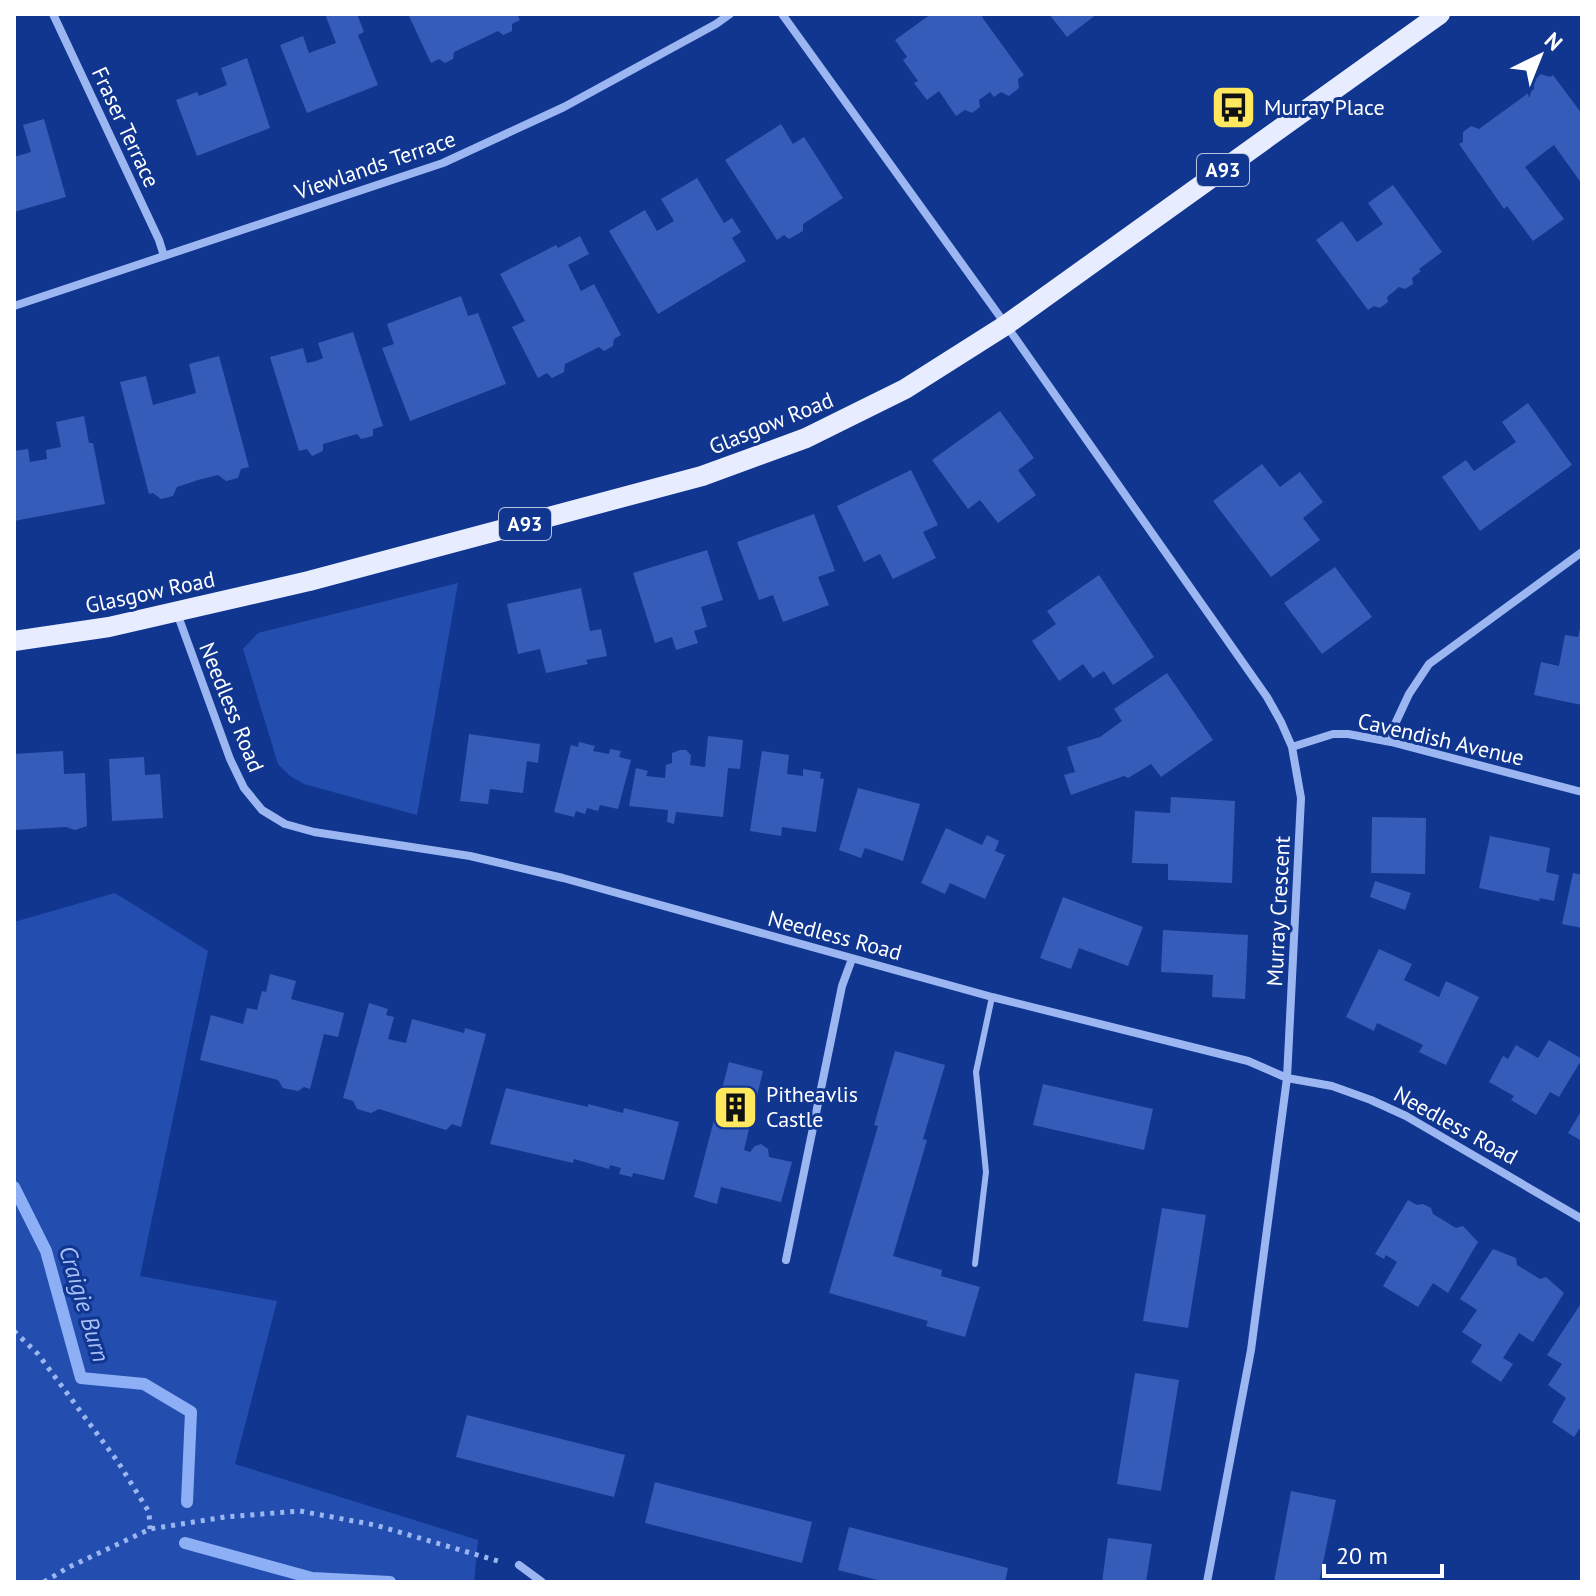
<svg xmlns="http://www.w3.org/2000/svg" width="1596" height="1596" viewBox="0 0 1596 1596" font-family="'PT Sans',sans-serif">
	<rect width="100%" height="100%" fill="#113690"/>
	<path fill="#234eaf" d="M458 583 417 815 304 784 290 776 278 764 243 649 258 633Z
		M115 893 208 951 140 1276 277 1301 235 1464 478 1540 474 1582H14V922Z"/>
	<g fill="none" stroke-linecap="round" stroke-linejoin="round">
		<path stroke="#8daff6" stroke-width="12" d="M14 1187 46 1251 81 1378 144 1384 191 1412 187 1502
			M185 1543 312 1578 390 1582"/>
	</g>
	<path fill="#355cb8" d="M325 14H357L364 32 358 35 378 85 307 113 280 45 303 36 309 53 336 43Z
		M408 14H517L520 20 512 24V31L503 35 498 31 454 52 453 59 445 63 439 59 431 63Z
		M931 14H986L982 17 1024 75 1018 79 1019 88 1009 96 1001 92 994 97 990 92 979 100 980 107 972 113 965 110 956 116 939 91 927 100 914 83 918 81 903 60 907 57 895 40Z
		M1049 14H1097L1067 37Z
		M247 58 270 128 197 156 176 100 197 92 199 96 227 85 221 68Z
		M1541 74 1550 77 1553 75 1582 114V184L1554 145 1525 167 1564 219 1533 241 1507 206 1504 209 1459 144 1463 142V132L1471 126 1479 129 1534 89V80Z
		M44 119 66 197 14 212V157L31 152 23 125Z
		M781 124 793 144 804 137 843 198 803 224V231L789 239 784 235 777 240 725 160Z
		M697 178 724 223 732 218 741 232 732 238 746 261 658 314 609 231 645 210 657 231 674 221 661 199Z
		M1393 185 1442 252 1419 269 1421 271 1412 278 1413 284 1405 289 1399 287 1387 297 1388 302 1380 308 1374 306 1368 310 1316 240 1342 221 1357 242 1383 224 1368 203Z
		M580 236 589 254 568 265 581 291 594 284 621 335 614 339 613 346 604 351 599 347 565 364 564 372 552 378 547 373 538 378 512 327 525 321 500 274 556 245 558 248Z
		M461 296 468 316 478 313 506 384 410 421 382 348 394 344 387 324Z
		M353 332 383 426 373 429V436L361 439 357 434 323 444V451L312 456 307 449 299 451 270 357 303 348 307 363 316 361 323 358 318 343Z
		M219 356 249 467 241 469 238 478 226 481 218 475 198 480 177 487 173 496 161 499 153 493 149 494 120 382 146 376 153 405 196 393 189 364Z
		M1528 403 1572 465 1480 531 1442 477 1466 460 1474 471 1516 442 1502 422Z
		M1000 411 1034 458 1018 470 1036 495 998 523 980 500 968 509 932 460Z
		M84 416 89 443H93L105 504 14 521V451L28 449 30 462 47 459 46 450 61 447 56 422Z
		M1262 464 1280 487 1300 472 1323 502 1303 518 1320 540 1271 577 1213 501Z
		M911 470 938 525 923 532 936 558 893 579 880 554 864 562 837 506Z
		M814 514 835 571 818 577 829 605 783 622 773 595 759 600 737 542Z
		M707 550 723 600 701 607 707 627 694 631 698 643 676 650 672 637 655 643 633 573Z
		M1335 567 1372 617 1322 654 1284 603Z
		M1099 575 1154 657 1113 685 1104 671 1093 678 1083 664 1059 681 1032 641 1056 624 1047 611Z
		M581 588 590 631 601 629 607 656 586 660 588 664 546 673 540 649 518 654 507 604Z
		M1581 624 1582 705 1534 695 1541 662 1559 666 1565 635 1578 637Z
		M1167 673 1213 740 1161 777 1151 764 1128 778 1124 776 1071 795 1064 775 1075 772 1067 747 1100 737 1122 721 1114 709Z
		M469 734 540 744 538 763 527 761 523 793 490 789 488 804 460 801Z
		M708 736 743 740 740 769 728 768 723 817 676 812 674 824 667 822 668 810 629 806 636 768 648 771 646 776 665 778 666 765 672 763V753L680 750H686L691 755 690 765 705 767Z
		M579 742 595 746 593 751 609 754 610 749 621 751 619 757 631 760 618 809 600 805 598 811 587 808 585 814 576 811 574 817 554 812 571 745 578 747Z
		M63 751 64 774 85 773 87 826 75 830 66 827 14 830V754Z
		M762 751 789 755 787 774 803 776V769L821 772 820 778 824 779 816 832 782 827 781 836 750 831Z
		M144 757 145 775 160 774 163 818 112 821 109 759Z
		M858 788 920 804 903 861 865 848 861 858 839 850Z
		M1171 797 1235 801 1232 883 1168 880V864L1132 863 1135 811 1170 813Z
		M1372 817 1426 818 1425 874 1371 873Z
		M946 828 982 845 987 835 999 841 995 851 1005 855 985 899 950 883 945 894 921 883Z
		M1490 836 1550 848 1546 872 1559 875 1554 901 1540 898 1539 901 1479 888Z
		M1573 873 1582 875V928L1562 924Z
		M1375 881 1411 893 1405 910 1370 897Z
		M1063 897 1143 927 1128 966 1079 948 1071 969 1040 958Z
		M1163 930 1248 935 1245 999 1212 997 1213 975 1161 972Z
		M1379 949 1412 964 1404 980 1439 997 1446 981 1479 997 1446 1065 1419 1052 1423 1045 1396 1032 1377 1023 1374 1031 1346 1017Z
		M270 974 296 981 291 999 344 1013 338 1037 324 1034 310 1089 304 1087 298 1091 283 1088 278 1080 200 1060 211 1015 243 1024 247 1008 257 1010 262 991 266 992Z
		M369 1003 388 1009 386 1015 394 1017 388 1039 406 1043 412 1019 464 1033 465 1028 486 1034 461 1127 452 1124 446 1130 379 1109 371 1113 357 1109 353 1101 343 1098Z
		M1549 1040 1582 1059 1559 1097 1550 1092 1536 1115 1511 1100 1514 1096 1489 1082 1503 1056 1508 1059 1516 1045 1538 1058Z
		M895 1051 945 1065 923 1139 927 1140 893 1256 942 1270 941 1276 980 1287 965 1337 926 1326 928 1321 829 1293 878 1126 874 1125Z
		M729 1062 763 1071 744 1150 750 1152 755 1146 761 1144 768 1149 769 1157 792 1162 781 1202 721 1187 717 1204 694 1197Z
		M1043 1084 1153 1109 1144 1150 1033 1125Z
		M506 1088 588 1107V1104L623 1113 624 1108 679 1122 664 1180 633 1173 632 1177 619 1174 621 1168 610 1165 609 1169 574 1159 573 1163 490 1144Z
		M1582 1110V1141L1568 1133Z
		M1408 1200 1417 1205 1423 1204 1431 1208 1433 1214 1456 1228 1463 1226 1478 1242 1448 1293 1433 1283 1418 1307 1383 1286 1397 1262 1386 1255 1384 1259 1375 1254Z
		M1162 1208 1206 1215 1188 1328 1143 1321Z
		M1493 1249 1516 1258 1517 1265 1540 1279 1546 1277 1564 1293 1533 1342 1519 1333 1503 1358 1513 1364 1501 1382 1471 1362 1482 1345 1462 1332 1477 1310 1460 1299Z
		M1582 1302V1425L1574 1437 1552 1422 1566 1398 1548 1385 1562 1364 1547 1355Z
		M1135 1373 1179 1380 1161 1491 1117 1484Z
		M467 1415 625 1455 614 1497 456 1457Z
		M655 1482 812 1522 802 1563 645 1523Z
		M1291 1491 1336 1500 1319 1582H1274Z
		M849 1527 1008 1568 1005 1582H885L838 1570Z
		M1108 1538 1152 1544 1146 1582H1102Z"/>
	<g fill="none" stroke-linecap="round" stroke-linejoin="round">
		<path stroke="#9cb6f2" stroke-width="5" stroke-dasharray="4 6" stroke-linecap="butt" d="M14 1331 38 1354 118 1462 149 1512 150 1529
			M44 1582 69 1567 150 1529 225 1517 300 1511 375 1525 498 1561"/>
		<path stroke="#9cb6f2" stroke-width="6" d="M975 1264 986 1172 976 1072 992 997"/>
		<path stroke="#9cb6f2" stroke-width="8" d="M53 14 159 240 164 256
			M782 14 1006 325 1267 697 1281 722 1292 747 1301 798 1287 1078 1251 1350 1207 1582
			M14 306 443 163 564 107 716 24 730 14
			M177 613 230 759 244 788 262 810 285 824 314 832 470 856 563 878 992 997 1248 1061 1287 1078 1332 1086 1371 1100 1406 1116 1582 1219
			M1391 742 1395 724 1409 694 1429 664 1582 552
			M1292 747 1333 734H1348L1391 742 1582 792
			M786 1260 842 986 852 959
			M519 1565 542 1582"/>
		<path stroke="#e7edff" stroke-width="20" d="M14 641 109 627 309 581 702 476 806 438 905 389 1006 325 1440 14"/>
	</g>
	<defs>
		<symbol id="bus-square" viewBox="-11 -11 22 22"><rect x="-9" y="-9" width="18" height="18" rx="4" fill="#ffe85d" stroke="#113690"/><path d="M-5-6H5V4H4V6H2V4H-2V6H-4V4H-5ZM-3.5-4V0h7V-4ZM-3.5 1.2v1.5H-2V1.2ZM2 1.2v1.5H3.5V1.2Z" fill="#111"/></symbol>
		<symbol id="building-square" viewBox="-11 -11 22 22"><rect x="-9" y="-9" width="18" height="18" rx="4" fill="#ffe85d" stroke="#113690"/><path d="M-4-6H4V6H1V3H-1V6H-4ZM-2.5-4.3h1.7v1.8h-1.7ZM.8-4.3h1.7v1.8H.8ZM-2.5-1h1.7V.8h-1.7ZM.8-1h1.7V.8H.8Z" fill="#111"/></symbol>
	</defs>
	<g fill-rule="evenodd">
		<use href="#bus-square" x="1208" y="82" width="51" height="51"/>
		<use href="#building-square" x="710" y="1082" width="51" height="51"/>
	</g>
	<g text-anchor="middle" stroke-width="6" stroke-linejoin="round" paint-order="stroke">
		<g fill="#113690" stroke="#b8c3de" stroke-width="2">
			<rect x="1197" y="154" width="52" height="32" rx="6"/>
			<rect x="499" y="508" width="52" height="32" rx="6"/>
		</g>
		<g font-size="20" font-weight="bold" fill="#fff">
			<text x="1223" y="177">A93</text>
			<text x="525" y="531">A93</text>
		</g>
		<g font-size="22" fill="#fff" stroke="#113690" text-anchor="start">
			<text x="1264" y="115">Murray Place</text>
			<text x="766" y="1102">Pitheavlis<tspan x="766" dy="25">Castle</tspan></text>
		</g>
		<g font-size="22" fill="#fff" stroke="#113690">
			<text transform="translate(126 127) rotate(65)" y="8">Fraser Terrace</text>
			<text transform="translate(375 165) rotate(-19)" y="8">Viewlands Terrace</text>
			<text transform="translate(771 423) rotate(-22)" y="8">Glasgow Road</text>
			<text transform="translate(150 592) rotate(-12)" y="8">Glasgow Road</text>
			<text transform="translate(232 707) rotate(68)" y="8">Needless Road</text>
			<text transform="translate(1441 739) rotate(13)" y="8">Cavendish Avenue</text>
			<text transform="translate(1278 911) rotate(-87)" y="8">Murray Crescent</text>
			<text transform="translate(835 935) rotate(15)" y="8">Needless Road</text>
			<text transform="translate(1456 1125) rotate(29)" y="8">Needless Road</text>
		</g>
		<g font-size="24" font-style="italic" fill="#a8c1f9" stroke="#113690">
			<text transform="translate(84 1304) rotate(73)" y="8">Craigie Burn</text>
		</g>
	</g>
	<rect width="1596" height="1596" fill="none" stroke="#ffffff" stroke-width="32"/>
	<g transform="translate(1540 56) rotate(43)" stroke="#113690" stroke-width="6" paint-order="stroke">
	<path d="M0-6L14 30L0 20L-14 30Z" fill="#ffffff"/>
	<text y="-12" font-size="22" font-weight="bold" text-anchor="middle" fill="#ffffff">N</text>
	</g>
	<path d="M1324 1564v12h118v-12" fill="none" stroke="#ffffff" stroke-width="4"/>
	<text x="1336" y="1564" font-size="24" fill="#ffffff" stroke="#113690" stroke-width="6" paint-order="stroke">20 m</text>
</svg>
